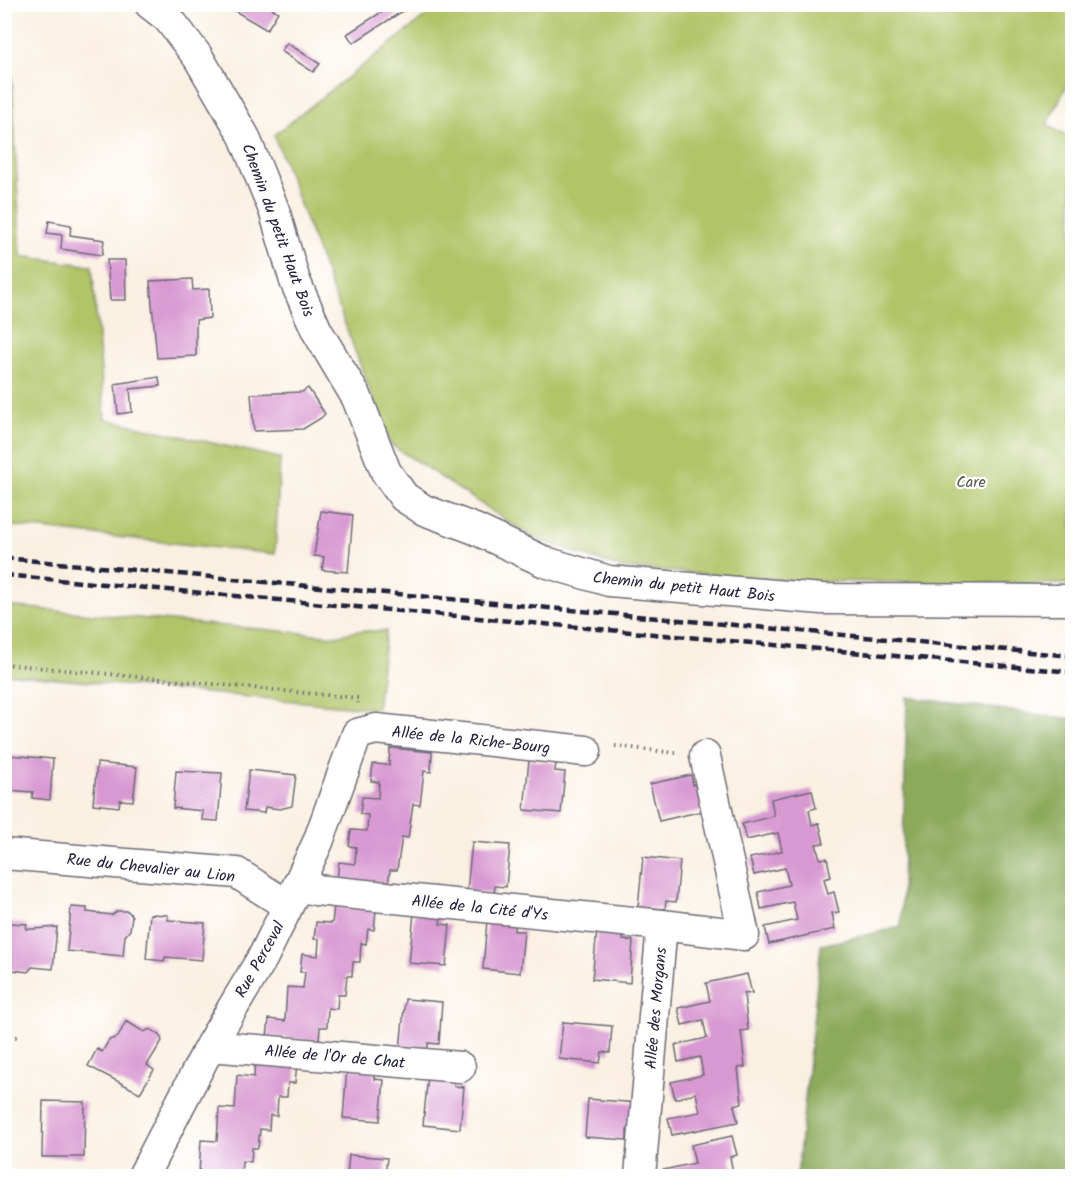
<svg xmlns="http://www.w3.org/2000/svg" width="1077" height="1181" viewBox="0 0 1077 1181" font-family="Kalam,sans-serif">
	<rect width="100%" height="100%" fill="#fff"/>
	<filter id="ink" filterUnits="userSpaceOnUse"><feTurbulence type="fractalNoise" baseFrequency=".0167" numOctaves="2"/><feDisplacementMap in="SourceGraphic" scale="12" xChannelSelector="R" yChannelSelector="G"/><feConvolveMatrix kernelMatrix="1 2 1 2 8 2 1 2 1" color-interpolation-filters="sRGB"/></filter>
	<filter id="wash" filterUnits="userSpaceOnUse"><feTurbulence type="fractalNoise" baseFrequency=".008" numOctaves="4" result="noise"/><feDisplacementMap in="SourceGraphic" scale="24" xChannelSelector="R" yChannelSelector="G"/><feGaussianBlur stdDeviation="1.35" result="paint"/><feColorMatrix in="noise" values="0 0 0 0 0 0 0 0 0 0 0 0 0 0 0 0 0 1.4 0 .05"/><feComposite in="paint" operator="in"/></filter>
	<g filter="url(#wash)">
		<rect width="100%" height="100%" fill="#faf0e2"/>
		<path fill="#b1c468" stroke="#6a7352" stroke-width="1.5" d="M8 5 21 256 92 266 105 419 280 458 275 554 5 525 4 5Z
			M431 5H1072V75L1047 125 1072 139V584L799 581 621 568 533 538 390 444 274 135 435 9Z
			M5 606 336 636 357 631H386L377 709 5 674Z"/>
		<path fill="#8caa5c" stroke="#57664c" stroke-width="1.5" d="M907 697 1072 719V1176H797L821 945 901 927Z"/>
		<g id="blocks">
			<path fill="#d898d1" d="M223 4H265L278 12 267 30Z
				M394 4H407L409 7 353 43 347 34Z
				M287 43 320 64 313 72 281 51Z
				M49 221 71 225 70 235 104 240 102 255 61 249 62 235 47 233Z
				M107 260H125L126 300H110Z
				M192 279 193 290 209 289 210 318 196 320V356L157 358 150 281Z
				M159 377 160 386 130 389 132 412 118 414 115 384Z
				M308 388 325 414 321 418 303 429 254 431 251 394 302 392Z
				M321 511 353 515 348 572 322 570 324 557 314 556Z
				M390 748 432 752 431 772 424 771 420 805 413 804 408 838 402 837 397 870H390L388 884 337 880 339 862 355 864 356 847 349 846 351 830 367 831 368 815 360 814 362 797 378 798 379 782 371 781 373 764 389 765Z
				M9 755 53 759 50 800 32 798 33 792 5 790Z
				M529 760 556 763 555 771 565 772 561 813 524 810Z
				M97 763 137 767 133 801 120 800 119 807 93 804Z
				M249 770 296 775 292 806 280 809 265 807 264 813 244 811Z
				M176 771 222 773 218 821 202 820 203 811 173 808Z
				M691 775 693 785 701 784 707 810 659 821 650 784Z
				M812 790 816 808 809 810 812 825 819 823 824 843 816 844 820 859 827 858 831 877 824 879 828 894 834 892 839 912 832 913 835 929 769 944 765 927 797 920 793 902 761 909 758 892 789 885 785 868 754 875 750 858 782 851 778 833 746 840 742 824 774 816 771 799Z
				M472 842 510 845 506 887 495 886 494 894 467 891Z
				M643 857 680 861 676 902 666 901 665 909 638 907Z
				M334 906 376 910 374 930 368 929 366 944 361 943 360 962H353L352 976H347L345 995H338L337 1009 328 1008 327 1027H320L319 1041 267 1037 269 1019 285 1021 287 987 303 988 305 972H300L302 954 318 956 319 939H314L316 922 332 923Z
				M71 907 87 908V912L112 915 117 911H128L132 916 130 930 125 936 123 956 67 951Z
				M414 913 441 916 440 924 450 925 446 966 409 963Z
				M150 914 168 915V920L205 923 202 960 165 957 164 961 146 959Z
				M487 920 515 922 514 931H524L520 973 483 969Z
				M9 923 27 924 26 929H34L57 927 53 969 32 967 28 972 4 969Z
				M597 930 624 932 623 940 633 941 630 983 592 979Z
				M747 974 752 993 744 994 748 1030 741 1031 745 1067 738 1068 742 1103 734 1105 738 1122 672 1135 668 1118 700 1112 696 1093 675 1099 671 1082 703 1075 700 1057 678 1062 675 1045 707 1038 703 1020 682 1025 678 1008 710 1001 706 983Z
				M405 999 442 1002 439 1044 428 1043V1051L400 1049Z
				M126 1021 144 1032 150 1029 160 1035 162 1041 147 1065 154 1070 140 1093 88 1066 97 1049 102 1052 109 1040 118 1037Z
				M563 1022 612 1026 610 1053 602 1052 600 1063 559 1059Z
				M255 1059 297 1063 295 1083H288L287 1097H278L277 1116 270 1115 269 1130 260 1129 258 1148H252L251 1162 242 1161 241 1176H182L183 1172 199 1174 201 1140 217 1141 219 1108 235 1109 237 1075 254 1077Z
				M347 1068 375 1071 374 1079 384 1080 380 1121 343 1118Z
				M428 1075 455 1078 454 1086 464 1087 460 1129 423 1125Z
				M588 1099 638 1103 635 1130H627V1140L585 1137Z
				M43 1101 85 1102 84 1157H42Z
				M732 1136 737 1155 730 1157 733 1173 729 1174 730 1176H664L663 1170 695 1163 691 1145Z
				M349 1155 387 1158 385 1176H347Z"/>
		</g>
	</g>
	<g filter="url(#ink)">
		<use href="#blocks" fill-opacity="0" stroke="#6e6a75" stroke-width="1.5"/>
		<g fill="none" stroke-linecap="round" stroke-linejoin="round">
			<defs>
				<path id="street" d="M150 4 168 18 198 57 244 136 274 210 295 281 317 331 357 398 386 472 404 497 424 510 475 529 545 562 609 581 822 599 1072 600
					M4 854 237 873 288 906
					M298 886 316 890 662 925
					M210 1046 460 1067
					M143 1176 210 1046 263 957 288 906 318 842 357 734 376 729 586 751
					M640 1176 662 925 744 935 705 756"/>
			</defs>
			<use href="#street" stroke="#6e6a75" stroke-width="33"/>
			<path stroke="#6e6a75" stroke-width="4" stroke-dasharray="1.5 4.5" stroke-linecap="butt" d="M4 664 358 698V703
				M615 746 676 753
				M4 1033 20 1038"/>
			<use href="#street" stroke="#fff" stroke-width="30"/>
			<path stroke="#22223b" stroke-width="4.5" stroke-dasharray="9 4.5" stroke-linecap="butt" d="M4 558 1072 656
				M4 575 1072 672"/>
		</g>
	</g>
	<g text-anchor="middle" stroke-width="4.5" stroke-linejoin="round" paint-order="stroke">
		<g font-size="16" fill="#22223b" stroke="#fff">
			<text transform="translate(279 230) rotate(70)" y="6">Chemin du petit Haut Bois</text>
			<text transform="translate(684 586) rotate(6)" y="6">Chemin du petit Haut Bois</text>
			<text transform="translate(471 739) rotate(6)" y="6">Allée de la Riche-Bourg</text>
			<text transform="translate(151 867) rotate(6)" y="6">Rue du Chevalier au Lion</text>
			<text transform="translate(480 907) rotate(6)" y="6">Allée de la Cité d'Ys</text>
			<text transform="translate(259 959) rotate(-61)" y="6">Rue Perceval</text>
			<text transform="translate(655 1008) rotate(-85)" y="6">Allée des Morgans</text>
			<text transform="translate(335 1056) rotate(5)" y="6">Allée de l'Or de Chat</text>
		</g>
		<g font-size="16" fill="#545b4b" stroke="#fff">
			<text x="971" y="487">Care</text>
		</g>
	</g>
	<rect width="1077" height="1181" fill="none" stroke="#fff" stroke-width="24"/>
</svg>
